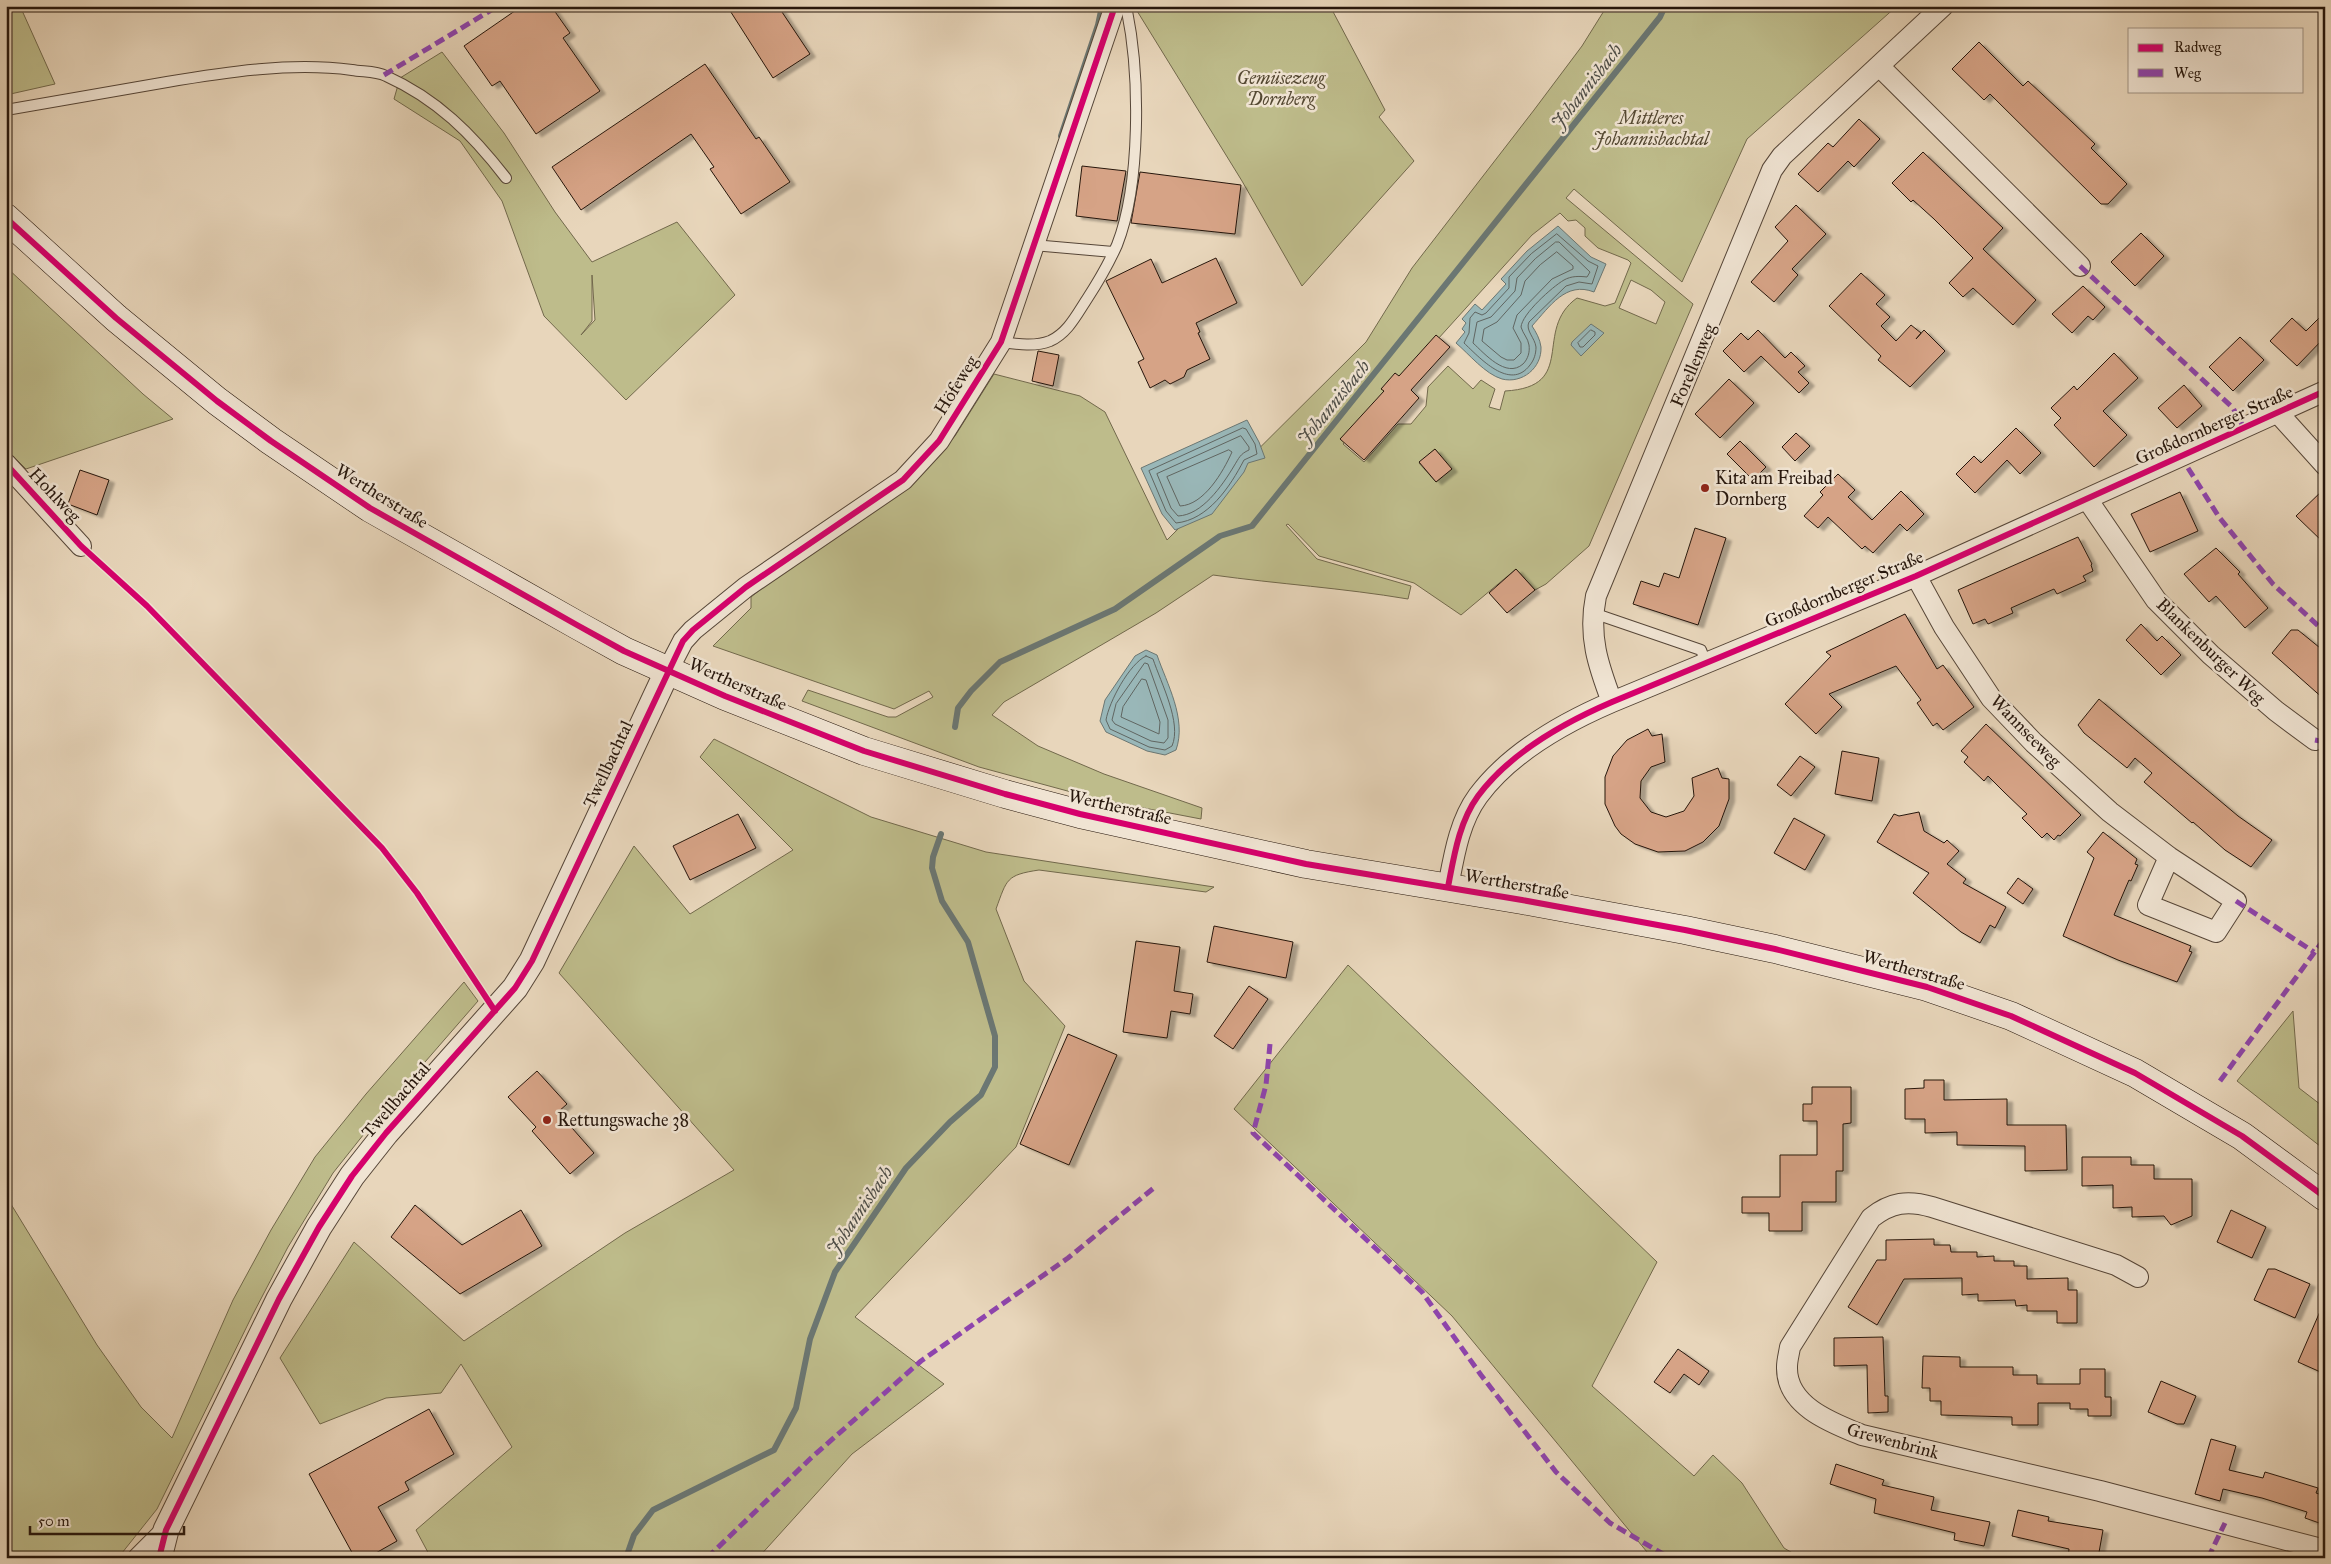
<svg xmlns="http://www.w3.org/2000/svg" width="2331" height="1564" viewBox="0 0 2331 1564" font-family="'IM FELL Great Primer',serif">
	<defs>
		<filter id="shadow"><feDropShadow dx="5.5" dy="3" stdDeviation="1" flood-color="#0004"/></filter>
	</defs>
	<rect width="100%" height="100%" fill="#e8d6bb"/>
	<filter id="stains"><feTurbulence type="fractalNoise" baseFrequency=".004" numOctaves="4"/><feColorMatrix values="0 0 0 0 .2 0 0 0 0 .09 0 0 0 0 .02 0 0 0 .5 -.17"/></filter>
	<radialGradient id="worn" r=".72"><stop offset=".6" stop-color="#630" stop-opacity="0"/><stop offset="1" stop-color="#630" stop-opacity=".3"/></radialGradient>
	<path fill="#bebc8b" stroke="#72694c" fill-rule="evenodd" d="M6 6H20L55 84 6 95Z
		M1134 6H1330L1385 110 1379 117 1414 161 1302 286 1242 181Z
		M1607 6H1897L1747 139 1682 282 1574 189 1566 198 1693 304 1589 546 1546 584 1535 590 1516 569 1461 615 1414 583 1319 556 1288 524 1286 525 1317 559 1411 586 1408 599C1343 588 1278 584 1213 575L1156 613 1004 702 992 715 1038 746 1104 774 1202 808 1201 819 1097 799 979 767 802 701 808 690 888 717H896L933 697 929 691 894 709 713 646 751 608V597L787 569 910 487 955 436 994 374 1080 396 1105 412 1167 540 1366 342 1412 268 1534 110 1582 46ZM1560 213 1568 221 1576 220 1585 228V236L1598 248 1628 260 1631 263 1615 303 1605 306 1577 298C1532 330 1579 387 1505 391L1500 410 1489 407 1495 389 1481 380 1473 389 1448 366 1428 387 1426 406 1411 424H1398L1364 462 1343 444 1532 235ZM1631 280 1651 290 1665 302 1656 324 1619 308ZM1435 449 1451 469 1436 482 1419 463Z
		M442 52 504 133 555 212 592 262 677 222 735 295 626 400 544 316 502 201 460 141 394 99 400 78ZM592 275 595 320 581 335 592 321Z
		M6 267 143 394 173 419 26 469 6 449Z
		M714 739 871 817 986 852 1214 887 1206 892 1039 870C1006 875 1007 879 996 909L1024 981 1065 1026 1016 1147 855 1317 944 1384 852 1454 758 1558H431L416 1530 512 1447 461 1364 441 1393 386 1398 320 1424 280 1358 354 1242 464 1341 625 1233 734 1170 559 973 634 846 690 914 793 850 700 757Z
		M1348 965 1657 1262 1592 1386 1694 1476 1713 1455 1742 1483 1784 1548 1801 1558H1652L1452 1316 1234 1109Z
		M464 982 478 1001 379 1115 333 1173 288 1247 253 1314 157 1509 118 1558H6V1196L97 1345 141 1407 172 1438 233 1300 271 1230 315 1157 366 1094Z
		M2293 1011 2299 1088 2325 1108V1150L2237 1081Z"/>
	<path fill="#99b7b8" stroke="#6b7773" d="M1558 226 1591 257 1606 264 1594 292C1566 281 1550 306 1532 326 1536 332 1540 339 1541 347 1542 368 1522 384 1502 379 1485 374 1469 354 1456 343L1465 332 1462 329 1466 323 1462 319 1475 304 1482 310 1506 284 1501 279 1527 251Z
		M1591 324 1604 333 1581 356 1571 345 1572 342Z
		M1247 420 1259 442 1265 458 1248 463 1244 472 1212 514 1175 530 1162 514 1141 468Z
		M1146 650 1157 655C1167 684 1187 719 1176 750L1165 755 1147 751 1106 732 1100 721 1105 700 1135 656Z"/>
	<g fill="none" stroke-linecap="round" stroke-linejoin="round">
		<path stroke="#606662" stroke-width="1" d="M1557 234 1588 261 1598 266 1592 284 1579 282 1566 286 1529 322C1525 330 1535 338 1536 347 1536 354 1534 360 1530 365 1510 392 1479 357 1464 343L1469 333 1470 318 1475 312 1482 315 1486 313 1509 288V277L1531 254Z
			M1556 242H1559L1590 272 1587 277C1579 276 1571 276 1564 280 1552 287 1522 314 1521 327 1523 334 1528 338 1529 345 1530 352 1528 359 1523 364 1506 379 1484 353 1473 343L1477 322 1491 317 1515 291 1517 278 1535 259Z
			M1557 252 1573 266V269L1552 279 1517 315 1513 328 1521 343V353L1514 360H1507L1501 357 1482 341 1484 329 1497 322 1521 295 1525 281 1540 265Z
			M1591 330 1595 332V335L1583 347H1580L1578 343Z
			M1243 428 1246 429 1255 444 1257 454 1244 460C1230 487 1208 520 1176 523L1166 511 1149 471Z
			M1241 436 1249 447V450C1240 454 1239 458 1234 466 1222 486 1202 515 1178 516L1171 508 1157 474Z
			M1229 450 1232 452C1223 472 1204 505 1180 506L1167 477Z
			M1146 656 1153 659C1161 683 1182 723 1172 746L1165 750 1149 747 1110 729 1106 720C1109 702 1129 664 1146 656Z
			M1145 663 1148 664 1168 720V738L1164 743 1151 741 1115 724 1112 720 1116 704Z
			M1142 679 1146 680 1160 722 1159 734 1121 717 1123 707Z"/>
		<path stroke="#6b7773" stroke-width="6" d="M1061 136 1098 25 1102 6
			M955 727 958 708 971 691 1000 662 1115 609 1220 536 1252 526 1660 17 1665 6
			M626 1558 634 1535 653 1510 774 1450 796 1408 810 1339 835 1272 906 1168 950 1122 981 1095 995 1067V1036L968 942 942 901 932 868 933 857 941 834"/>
	</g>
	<path fill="#d6a386" stroke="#26160c" filter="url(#shadow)" d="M522 6H551L570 33 563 38 600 91 536 134 500 81 492 86 464 46Z
		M727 6H778L810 54 773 78Z
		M1979 42 2023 86 2028 81 2072 122 2095 144 2091 148 2127 184 2108 204H2101L1990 94 1984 100 1952 69Z
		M705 64 756 139 759 137 790 182 741 214 710 169 714 167 691 134 581 210 552 167Z
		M1859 119 1880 139 1854 167 1848 161 1818 192 1798 174 1828 143 1833 147Z
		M1923 152 2003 228 1983 249 2036 300 2013 325 1973 288 1963 297 1949 283 1973 258 1934 219 1913 200 1911 202 1892 183Z
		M1082 166 1126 171 1117 221 1076 216Z
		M1140 172 1241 185 1235 234 1131 223Z
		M1796 205 1826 234 1792 269 1798 275 1774 302 1751 282 1788 241 1775 227Z
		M2141 233 2164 256 2135 286 2111 262Z
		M1216 258 1237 303 1196 323 1200 332 1198 333 1210 359 1187 370 1184 377 1170 384 1165 380 1150 388 1138 362 1144 359 1106 281 1151 259 1162 283Z
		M1861 273 1885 295 1876 304 1890 317 1881 326 1896 341 1911 325 1921 333 1916 339 1924 330 1945 351 1910 387 1878 360 1881 356 1829 306Z
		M2083 286 2105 307 2093 320 2088 316 2072 333 2052 314Z
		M2325 312V337L2297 366 2270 341 2292 318 2306 331Z
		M1758 330 1785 358 1791 352 1805 366 1798 372 1809 383 1799 393 1761 356 1744 372 1723 351 1741 333 1748 340Z
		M1436 335 1450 347 1411 390 1419 398 1364 460 1340 439 1384 391 1381 389 1395 373 1399 376Z
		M2240 337 2264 360 2233 391 2209 367Z
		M1038 351 1059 355 1053 386 1032 381Z
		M2114 353 2138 378 2103 411 2127 435 2094 467 2054 425 2061 418 2051 408 2074 386 2077 390Z
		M1729 379 1754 403 1720 438 1695 414Z
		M2184 385 2202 406 2177 428 2158 408Z
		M2016 428 2041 453 2020 474 2007 460 1975 493 1956 474 1974 456 1981 463Z
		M1796 433 1810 446 1795 461 1782 447Z
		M1740 441 1766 467 1753 480 1727 454Z
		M1435 449 1452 469 1436 482 1419 462Z
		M80 470 109 480 97 515 68 504Z
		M1838 474 1855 490 1848 497 1872 520 1901 491 1924 514 1907 531 1900 524 1873 553 1865 546 1862 549 1828 517 1818 528 1804 516 1823 495 1820 492Z
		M2325 488V544L2296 516Z
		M2180 492 2198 531 2150 552 2131 514Z
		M1695 528 1726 538 1698 625 1633 604 1641 581 1659 587 1664 573 1679 578Z
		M2078 537 2092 564 2091 565 2093 571 2083 576 2086 581 2057 594 2054 589 2011 608 2013 613 1988 624 1985 619 1973 624 1958 590Z
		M2216 548 2240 572 2238 574 2268 608 2245 628 2216 596 2209 602 2184 574Z
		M1516 569 1535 590 1507 613 1489 593Z
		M1905 614 1937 669 1943 665 1974 707 1943 730 1937 723 1933 726 1917 703 1921 700 1896 666 1829 694 1842 707 1816 734 1785 704 1831 656 1826 652Z
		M2141 624 2157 641 2162 636 2181 655 2161 675 2126 640Z
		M2291 630H2298L2325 652V700L2272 653Z
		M2099 699 2238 816 2272 840 2251 867 2225 850 2193 822 2192 823 2144 782 2152 773 2135 758 2127 768 2084 733 2078 725Z
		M1986 724 2081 815 2060 836 2058 835 2054 840 2047 833 2042 838 2022 818 2027 814 2004 792 1988 776 1984 781 1964 762 1968 757 1961 751Z
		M1648 729 1652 736 1662 734 1665 762 1651 767 1641 781 1640 798 1651 812 1666 817 1684 811 1694 796 1692 778 1718 768 1722 778 1729 779V799L1719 826 1703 842 1685 851 1658 852 1635 844 1621 834 1615 826 1605 804V777L1613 756 1627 740Z
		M1842 751 1879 758 1872 801 1835 794Z
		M1800 756 1815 767 1791 796 1777 785Z
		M1919 812 1924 831 1944 843 1947 840 1959 851 1947 864 1966 879 1963 883 2006 907 1995 928 1990 925 1980 943 1961 932 1913 893 1929 873 1877 842 1894 814 1899 816Z
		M738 814 756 848 690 880 673 846Z
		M1794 818 1825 835 1805 870 1774 853Z
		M2103 832 2137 859 2135 864 2138 865 2131 881 2129 880 2114 915 2191 946 2189 951 2192 952 2177 982 2118 960 2063 936 2094 858 2087 852Z
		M2018 878 2033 889 2023 904 2007 893Z
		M1214 926 1293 942 1286 978 1207 962Z
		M1136 941 1180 947 1174 991 1193 994 1190 1014 1171 1011 1167 1038 1123 1032Z
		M1249 986 1268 999 1233 1049 1214 1036Z
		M1068 1034 1117 1055 1069 1165 1020 1144Z
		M537 1071 567 1104 558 1112 594 1153 570 1174 532 1131 536 1127 508 1097Z
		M1924 1080H1944V1100L2007 1099V1125H2066L2067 1170 2025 1171V1146L1957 1145V1132L1925 1133V1119H1905V1089L1924 1088Z
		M1812 1087H1851V1123L1843 1124V1171H1836V1202H1802V1231H1769V1213H1742V1197H1780V1155H1817V1121H1803V1104H1812Z
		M2082 1157H2131V1165H2154V1179H2192V1216L2171 1225 2164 1216 2132 1217V1207L2113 1208V1185L2082 1186Z
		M415 1205 462 1245 521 1210 542 1246 460 1294 391 1237Z
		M2231 1210 2266 1227 2252 1258 2217 1242Z
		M1934 1239V1245H1950L1951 1252H1977V1257L1994 1256V1261H2014V1266H2027V1279L2068 1278V1290H2077V1323H2057V1311H2027V1305L2016 1306 2015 1300 1978 1301V1294L1962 1295V1278L1904 1279 1877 1325 1848 1307 1877 1260H1886V1240Z
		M2268 1269H2275L2310 1284 2295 1318 2254 1300Z
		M2325 1300V1374L2298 1362Z
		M1883 1337 1885 1396H1888V1412L1868 1413 1867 1365 1834 1366V1338Z
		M1678 1349 1709 1371 1699 1385 1684 1374 1670 1393 1654 1382Z
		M1923 1356 1960 1357V1367H2013V1375H2037V1384H2080V1369H2105V1397H2111V1416H2088V1409H2070V1403H2038V1425H2012V1417L1941 1415V1401H1930V1388H1922Z
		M2161 1381 2196 1396 2184 1424H2177L2148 1412Z
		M429 1409 454 1454 405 1482 409 1490 378 1507 397 1541 367 1558H355L309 1474Z
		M2211 1439 2236 1446 2229 1470 2263 1478 2265 1472 2318 1488 2316 1493 2325 1496V1525L2305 1518 2307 1512 2262 1498 2223 1489 2220 1501 2195 1494Z
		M1836 1464 1884 1480 1882 1485 1934 1497 1931 1510 1990 1522 1984 1546 1954 1540 1955 1533 1874 1513 1876 1499 1830 1484Z
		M2018 1510 2049 1517 2048 1521 2103 1530 2098 1558H2068L2069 1549 2012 1536Z"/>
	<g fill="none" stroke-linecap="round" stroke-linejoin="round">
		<defs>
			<path id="service" d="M6 110C60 101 113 91 167 82 227 72 291 62 352 70 363 72 376 71 386 76 437 99 472 134 506 178
				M1033 245 1113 252
				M1001 342C1016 344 1035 347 1050 341 1068 333 1077 314 1087 299 1098 282 1109 263 1117 245 1141 184 1140 75 1127 11L1117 6
				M1593 613 1701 650 1706 663"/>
			<path id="minor" d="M1879 66 2080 266
				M2278 413 2325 465
				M6 464 81 546
				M2087 499 2156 600 2211 655 2276 711 2315 740
				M1916 576 1944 627 1991 698 2034 743 2110 812 2169 857 2236 901 2216 932 2148 905 2169 857
				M668 670 683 641 693 630 746 587 903 480 939 441 1001 342 1115 6
				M1612 702C1598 665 1588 636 1596 596L1772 170 1782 156 1943 6
				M1448 887C1454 856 1459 822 1478 796 1510 753 1563 723 1612 702L1916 576 2325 391
				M2138 1277 2116 1265 1932 1207C1908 1200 1891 1202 1871 1218L1790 1347C1789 1354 1787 1360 1787 1367 1786 1406 1832 1423 1862 1435L2100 1491 2325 1550
				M138 1558 166 1530"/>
			<path id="tertiary" d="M159 1558 166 1530 279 1299 319 1227 352 1176 386 1133 515 988 532 961 668 670"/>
			<path id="secondary" d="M6 218 116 318 217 401 271 441 370 508 577 625 624 651 725 696 864 751 1005 794 1080 814 1306 864 1522 900 1685 930 1775 949 1927 987 2011 1016 2135 1073 2242 1136 2325 1197"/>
		</defs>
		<use href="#service" stroke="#564638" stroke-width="12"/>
		<use href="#minor" stroke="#564638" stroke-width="22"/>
		<use href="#tertiary" stroke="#564638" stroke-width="27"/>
		<use href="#secondary" stroke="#26160c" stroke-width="29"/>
		<use href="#service" stroke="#f0e4d3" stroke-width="10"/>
		<use href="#minor" stroke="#f0e4d3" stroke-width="20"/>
		<use href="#tertiary" stroke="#f0e4d3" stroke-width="25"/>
		<use href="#secondary" stroke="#f0e4d3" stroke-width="28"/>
		<path stroke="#8e44ad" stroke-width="5" stroke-dasharray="10 5" stroke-linecap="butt" d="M384 75 498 6
			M2080 266 2233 408 2244 428
			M2188 468 2219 517 2273 584 2325 632
			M2315 740 2325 742
			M2236 901 2314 952
			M1270 1044 1266 1085 1253 1133 1422 1292 1481 1375 1556 1472 1610 1523 1670 1558
			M2220 1081 2325 938
			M707 1558 811 1458 921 1361 1068 1258 1155 1187
			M2208 1558 2225 1523"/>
		<defs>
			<path id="cycleway" d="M6 218 116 318 217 401 271 441 370 508 577 625 624 651 725 696 864 751 1005 794 1080 814 1306 864 1522 900 1685 930 1775 949 1927 987 2011 1016 2135 1073 2242 1136 2325 1197
				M6 464 81 546 147 606 382 848 417 893 495 1011
				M1448 887C1454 856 1459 822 1478 796 1510 753 1563 723 1612 702L1916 576 2325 391
				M159 1558 166 1530 279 1299 319 1227 352 1176 386 1133 515 988 532 961 683 641 693 630 746 587 903 480 939 441 1001 342 1115 6"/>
		</defs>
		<use href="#cycleway" stroke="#f0e4d3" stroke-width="9"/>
		<use href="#cycleway" stroke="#d6006c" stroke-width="6"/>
	</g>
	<g fill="#8f2418" stroke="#f0e4d3" stroke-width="2">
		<circle cx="1705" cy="488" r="5"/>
		<circle cx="547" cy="1120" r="5"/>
	</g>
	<g text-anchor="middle" stroke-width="5" stroke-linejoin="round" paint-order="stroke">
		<g font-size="18" font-style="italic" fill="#544832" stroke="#f0e4d3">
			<text x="1281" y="84">Gemüsezeug<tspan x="1281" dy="21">Dornberg</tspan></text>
			<text x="1651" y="124">Mittleres<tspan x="1651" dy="21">Johannisbachtal</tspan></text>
		</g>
		<g font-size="18" fill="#26160c" stroke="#f0e4d3">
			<text transform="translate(1693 365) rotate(-67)" y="6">Forellenweg</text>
			<text transform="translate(956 385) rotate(-58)" y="6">Höfeweg</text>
			<text transform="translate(2214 425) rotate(-24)" y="6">Großdornberger Straße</text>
			<text transform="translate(55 495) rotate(47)" y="6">Hohlweg</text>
			<text transform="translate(382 496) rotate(32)" y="6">Wertherstraße</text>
			<text transform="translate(1844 589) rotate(-23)" y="6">Großdornberger Straße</text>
			<text transform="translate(2211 651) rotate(44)" y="6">Blankenburger Weg</text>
			<text transform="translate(738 684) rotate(24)" y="6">Wertherstraße</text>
			<text transform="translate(2026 731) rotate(46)" y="6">Wannseeweg</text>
			<text transform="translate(608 764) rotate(-65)" y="6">Twellbachtal</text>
			<text transform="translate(1120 807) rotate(13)" y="6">Wertherstraße</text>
			<text transform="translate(1517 884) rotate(10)" y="6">Wertherstraße</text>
			<text transform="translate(1914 970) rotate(16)" y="6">Wertherstraße</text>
			<text transform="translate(396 1100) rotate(-49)" y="6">Twellbachtal</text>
			<text transform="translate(1893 1441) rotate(15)" y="6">Grewenbrink</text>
		</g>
		<g font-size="18" fill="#26160c" stroke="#f0e4d3" text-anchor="start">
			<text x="1715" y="484">Kita am Freibad<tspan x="1715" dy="21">Dornberg</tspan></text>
			<text x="557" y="1126">Rettungswache 38</text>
		</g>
		<g font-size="19" font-style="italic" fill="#4e4e48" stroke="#f0e4d3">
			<text transform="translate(1586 86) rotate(-52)" y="7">Johannisbach</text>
			<text transform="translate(1333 402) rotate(-51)" y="7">Johannisbach</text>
			<text transform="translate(859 1210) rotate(-56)" y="7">Johannisbach</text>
		</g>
	</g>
	<rect width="2331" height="1564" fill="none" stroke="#e8d6bb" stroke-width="25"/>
	<rect x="8" y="8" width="2316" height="1549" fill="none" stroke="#26160c" stroke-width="2.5"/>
	<rect x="12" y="12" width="2306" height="1539" fill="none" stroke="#26160c"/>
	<rect x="2128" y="28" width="175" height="65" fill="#f0e4d3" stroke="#9f9283"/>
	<rect x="2138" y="44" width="25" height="8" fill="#d6006c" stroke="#9f9283"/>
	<text x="2174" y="52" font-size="15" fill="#26160c">Radweg</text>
	<rect x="2138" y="69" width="25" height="8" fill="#8e44ad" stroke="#9f9283"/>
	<text x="2174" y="78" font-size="15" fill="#26160c">Weg</text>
	<path d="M30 1526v8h154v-8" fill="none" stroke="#26160c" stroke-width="2.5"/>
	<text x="38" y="1526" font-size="15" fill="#26160c" stroke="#f0e4d3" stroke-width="4" paint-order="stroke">50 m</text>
	<rect width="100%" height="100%" filter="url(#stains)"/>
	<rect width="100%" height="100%" fill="url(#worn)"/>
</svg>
